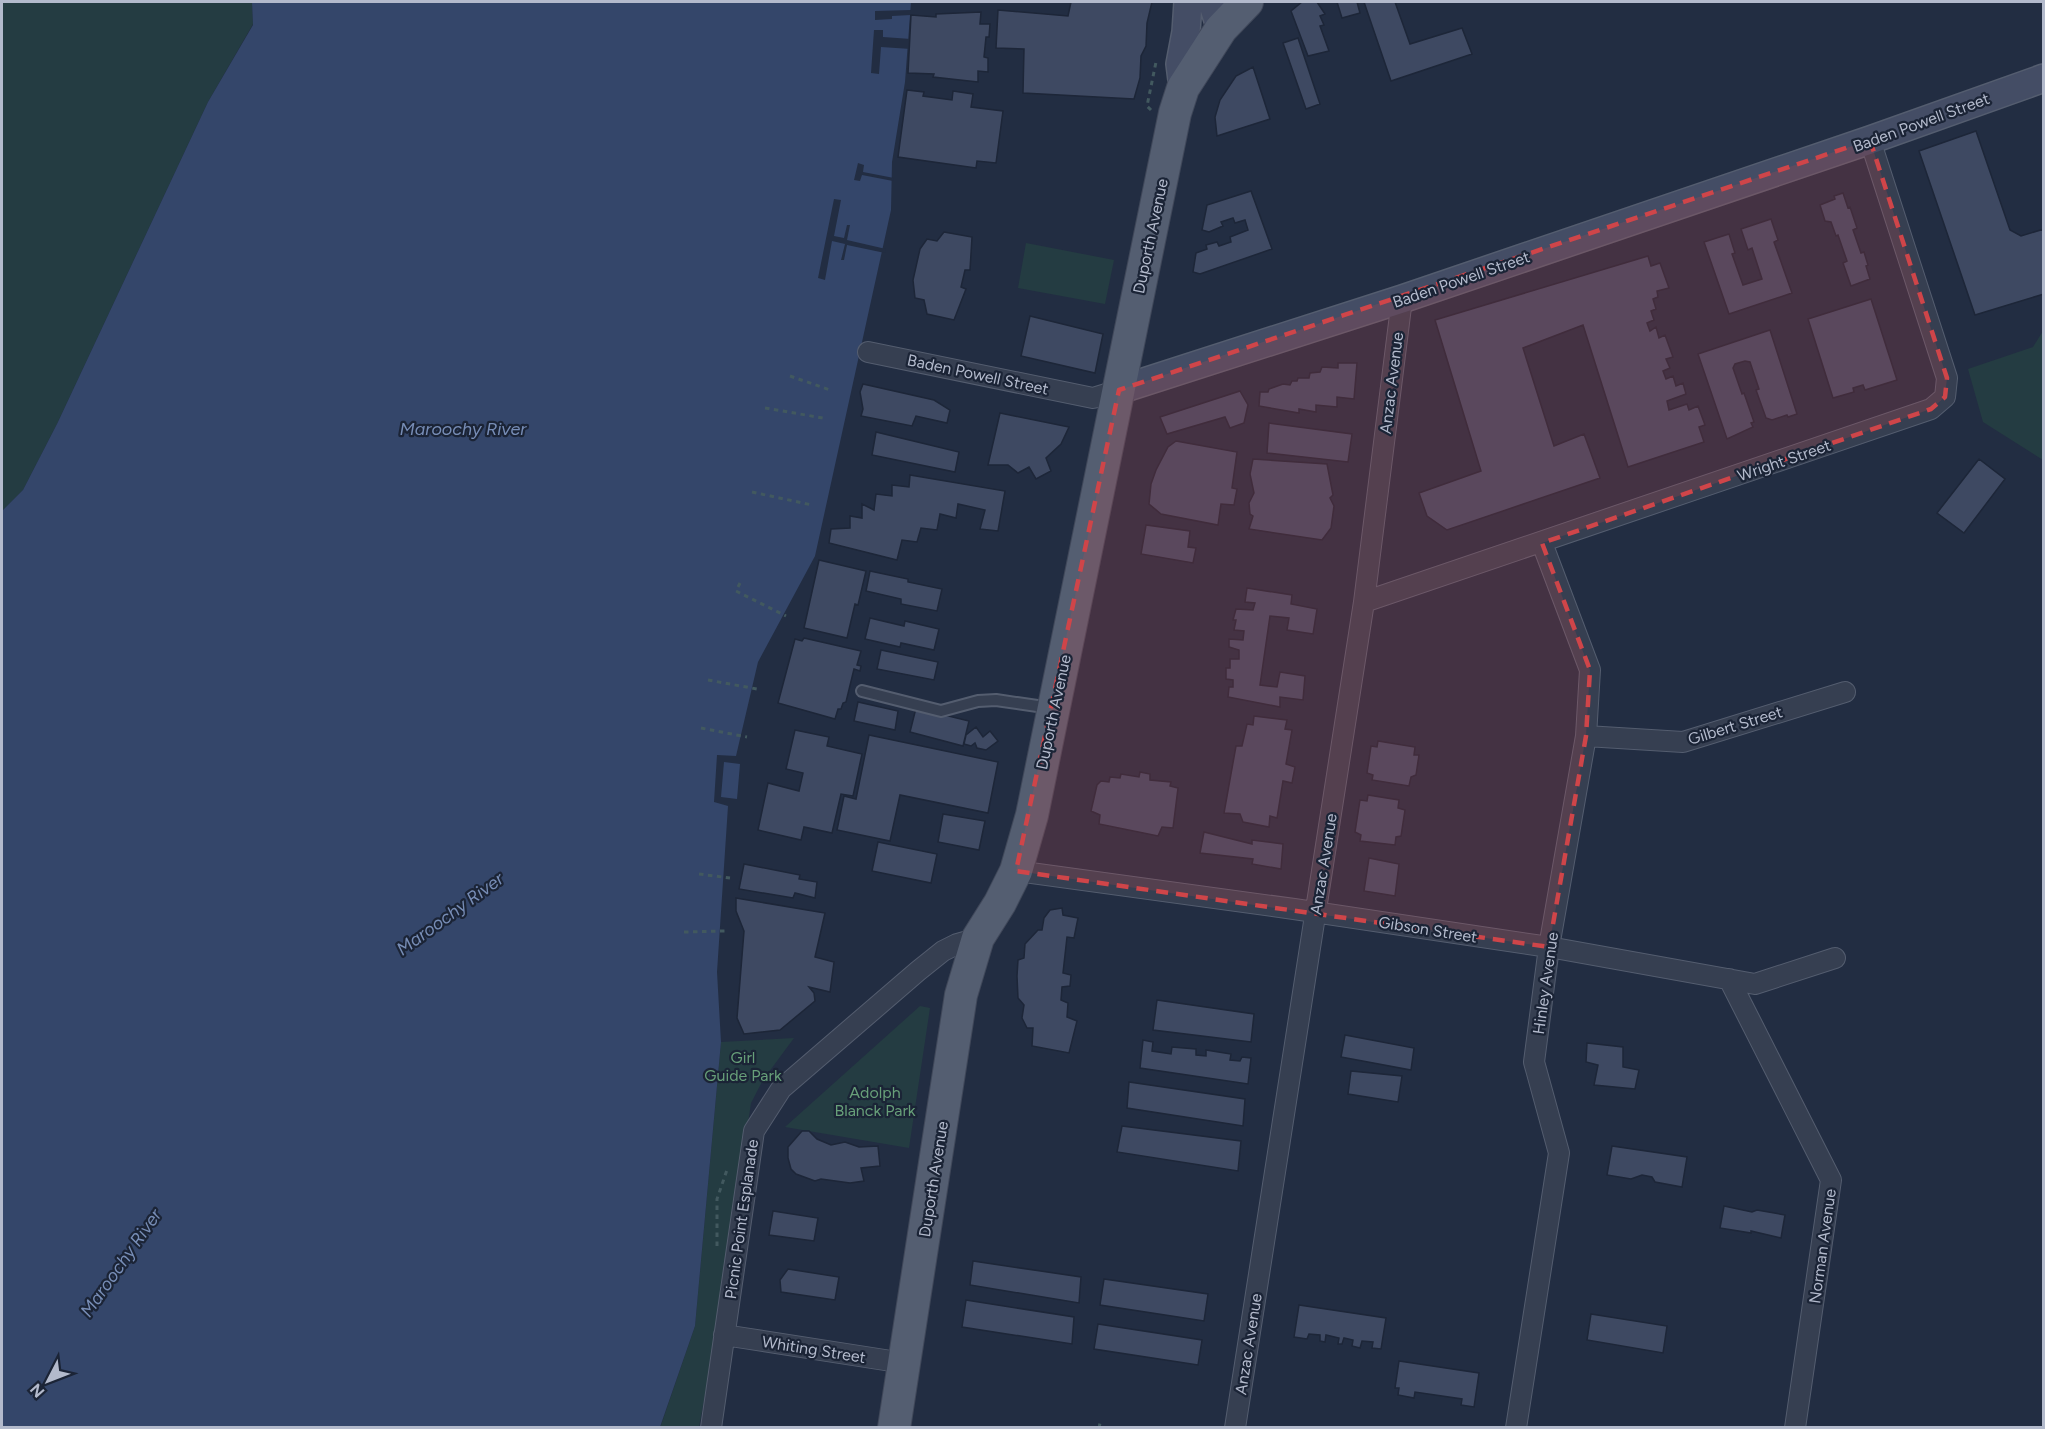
<svg xmlns="http://www.w3.org/2000/svg" width="2045" height="1429" viewBox="0 0 2045 1429" font-family="Figtree,sans-serif">
	<rect width="100%" height="100%" fill="#222d42"/>
	<path fill="#243c42" d="M2 2H252L253 24 208 102 57 424 23 490 2 511Z
		M1026 243 1114 260 1105 304 1018 288Z
		M2043 331V460L1983 422 1968 369 2033 347Z
		M920 1006 930 1008 909 1148 785 1127Z
		M794 1038 763 1080 751 1103 718 1325 699 1427 660 1428 695 1326 721 1042Z"/>
	<path fill="#34466a" d="M252 2H911L905 82 892 162 891 210 815 556 758 662 736 756 717 755 714 802 728 806 717 972 721 1042 695 1326 660 1427 2 1428V511L23 490 57 424 208 102 253 25Z
		M724 762 740 764 737 799 721 797Z"/>
	<path fill="#222d42" d="M911 10V15L892 16V19L875 20V11Z
		M874 30H883V37L911 39V49L881 47 879 74 871 73Z
		M858 163 864 165 863 172 894 178 893 181 862 175 860 181 854 180Z
		M834 199 841 200 834 236 844 238 847 225H850L847 240 886 249 885 253 847 245 844 260H841L845 244 832 241 825 280 818 278Z"/>
	<path fill="#3e4962" stroke="#1d2638" stroke-width="1.5" d="M1071 2H1152L1147 23 1146 46 1141 56 1140 78 1134 99 1023 93 1024 49 996 48 998 10 1068 16Z
		M1302 2H1317L1325 14 1320 16 1324 25 1320 26 1329 51 1308 56 1291 11Z
		M1337 2H1357L1360 13 1342 18Z
		M1364 2H1395L1410 44 1462 28 1472 54 1391 81Z
		M981 12 980 24H990L989 37H986L984 57 988 58V72L978 71V82L933 77 934 74 908 73 911 15 936 17V14Z
		M1298 38 1320 104 1306 109 1283 43Z
		M1253 67 1270 119 1217 136 1215 117 1220 100 1236 76Z
		M907 90 924 92 923 96 952 100 953 91 973 94 971 107 1003 111 996 163 977 161 976 168 898 157Z
		M1976 131 2010 230 2021 236 2044 229V294L1975 315 1919 151Z
		M1251 191 1272 249 1200 274 1193 272 1196 253 1207 249 1206 245 1217 242 1219 246 1231 242 1230 237 1248 230 1245 220 1235 223 1233 218 1221 222 1223 226 1209 232 1202 230 1207 205Z
		M1843 193 1848 208 1850 207 1857 228 1853 230 1861 253 1864 252 1868 265 1866 266 1870 279 1851 286 1843 263 1847 261 1838 235 1836 236 1831 222 1825 221 1820 205 1835 199 1834 196Z
		M1771 219 1778 240 1774 242 1792 293 1729 314 1704 242 1729 234 1735 253 1732 254 1743 285 1762 279 1752 248 1748 250 1741 229Z
		M944 232 972 237 970 270H965L961 287 966 289 954 320 927 314 924 300 915 298 913 280 920 249 927 239 937 241Z
		M1648 256 1651 266 1660 263 1669 288 1657 291 1658 297 1653 299 1656 309 1651 311 1654 320 1647 323 1650 331 1656 327 1659 338 1665 335 1673 357 1666 359 1670 368 1663 371 1666 379 1673 376 1676 386 1683 383 1686 394 1667 401 1669 410 1687 404 1689 410 1698 406 1705 425 1699 427 1704 442 1628 467 1583 325 1523 348 1554 446 1584 434 1600 478 1447 530 1427 516 1419 493 1481 471 1435 320Z
		M1871 299 1897 380 1865 390 1863 385 1853 388 1854 392 1833 398 1808 319Z
		M1030 316 1103 334 1095 373 1021 356Z
		M1770 330 1797 414 1788 417 1787 415 1772 420 1766 418 1756 390 1759 389 1750 362 1745 361 1735 364 1733 368 1742 394 1744 393 1754 422 1751 423 1753 427 1727 439 1698 354Z
		M1338 363H1357L1354 399 1337 397V407L1316 405V412L1299 409V413L1259 406 1260 392H1268L1269 389 1283 384 1290 385 1292 381H1297L1298 378H1309L1310 373 1320 372 1322 367 1338 368Z
		M863 384 934 400 950 410 947 423 916 416 912 426 861 416 863 409 860 392Z
		M1240 391 1248 405 1244 423 1230 428 1225 417 1167 434 1160 417Z
		M1000 413 1069 427 1061 444 1046 458 1051 471 1036 479 1029 467 1018 473 1008 465H988Z
		M1269 423 1352 434 1348 462 1267 453Z
		M876 432 959 452 955 472 872 455Z
		M1176 441 1237 452 1232 488 1237 489 1234 505 1221 504 1218 525 1161 514 1149 504 1151 484 1156 470 1168 447Z
		M1253 459 1327 464 1333 495 1330 498 1334 506 1331 528 1322 540 1249 529 1253 516 1250 514 1249 503 1254 493 1250 474Z
		M1979 459 2005 479 1964 533 1937 513Z
		M910 475 1005 491 998 531 980 529 985 510 958 504 956 518 940 514 937 530 921 528 917 542 902 540 897 560 829 543 831 529 850 528V516L862 518V504L874 510 876 494 892 496V485L909 487Z
		M1146 525 1190 531 1188 547 1196 548 1193 563 1141 554Z
		M819 560 866 571 858 605 855 604 847 638 804 628Z
		M870 571 908 579V582L942 589 937 611 901 604V599L866 591Z
		M1247 588 1292 595 1291 604 1317 609 1313 634 1287 630 1289 618 1270 616 1260 685 1277 687 1280 672 1305 676 1303 700 1280 697V707L1228 697 1229 687H1233V680L1226 679V668H1230V659H1239V650L1229 647V639L1243 640 1244 631 1234 630 1236 620H1233L1236 609 1253 610 1255 603 1245 602Z
		M870 618 904 626 905 621 939 629 934 650 901 643 900 647 865 639Z
		M804 638 861 651 857 665 861 666 860 671 854 669 846 702 843 703 841 709H838L835 719 778 703 795 639 802 641Z
		M881 650 938 662 934 680 877 669Z
		M858 702 898 711 895 730 854 721Z
		M916 708 969 721 963 746 910 732Z
		M1254 716 1287 720 1285 729 1292 730 1286 764 1295 767 1292 783 1283 781 1277 818 1270 816 1269 827 1243 822 1240 814 1224 813 1236 746H1242L1247 724 1253 725Z
		M976 727 983 737 990 731 998 741 986 750 977 748 975 743 971 746 964 744 966 735Z
		M795 730 829 737 827 746 862 754 853 796 841 794 832 833 804 827 801 840 758 830 768 783 799 791 803 773 786 769Z
		M869 735 998 762 988 813 900 795 890 841 837 830 844 796 856 799Z
		M1378 741 1415 747 1414 755H1419L1416 775 1411 777 1409 786 1372 780 1373 775 1367 773 1371 746 1377 747Z
		M1140 772 1150 774V780L1171 782 1170 786 1178 788 1173 828 1162 827 1158 836 1099 824 1100 815 1091 811 1097 785 1101 781 1109 782 1110 777 1120 778 1121 774 1139 777Z
		M1368 795 1399 800 1398 808 1405 810 1401 836 1396 837 1395 845 1360 841 1361 835 1355 832 1360 800 1367 801Z
		M943 814 985 821 979 850 938 842Z
		M1204 832 1252 844V840L1283 844 1281 869 1252 864 1253 859 1200 853Z
		M878 842 937 854 931 883 872 871Z
		M1369 858 1399 864 1395 896 1364 891Z
		M744 864 800 875 799 879 817 882 815 898 795 893 793 898 739 889Z
		M736 898 825 913 815 957 834 962 830 992 809 987 814 993 815 1001 780 1030 744 1034 737 1018 744 931 736 911Z
		M1062 908 1063 915 1078 918 1074 938 1067 937 1063 973 1071 975 1070 986 1062 987 1061 1000 1068 1003 1067 1017 1077 1021 1069 1053 1032 1046 1033 1028H1027L1022 1018 1024 1005 1018 998 1017 976 1018 960 1024 958 1025 944 1038 930H1042L1044 918 1050 910Z
		M1157 1000 1254 1014 1251 1042 1153 1030Z
		M1345 1035 1414 1048 1411 1070 1341 1057Z
		M1143 1040 1153 1042 1152 1051 1171 1054 1172 1047 1196 1049V1055L1206 1056V1050L1231 1054 1230 1060 1240 1061 1242 1057 1251 1058 1248 1084 1140 1068Z
		M1587 1043 1623 1047V1067L1639 1070 1635 1089 1594 1085 1598 1065 1586 1062Z
		M1351 1071 1402 1076 1398 1102 1348 1094Z
		M1129 1082 1245 1099 1243 1126 1127 1108Z
		M1122 1126 1241 1141 1238 1171 1117 1152Z
		M802 1131H809L817 1139 831 1145 845 1142 859 1147 878 1146 880 1166 861 1168 864 1181 850 1183 821 1179 815 1181 796 1174 791 1169 788 1158V1147Z
		M1612 1146 1687 1157 1682 1187 1655 1182 1652 1177 1642 1175 1631 1179 1607 1175Z
		M1724 1206 1752 1212 1757 1210 1785 1215 1781 1238 1751 1231V1233L1720 1228Z
		M773 1211 818 1218 814 1241 769 1235Z
		M973 1261 1081 1277 1079 1303 970 1285Z
		M788 1269 839 1277 835 1300 781 1292 780 1280Z
		M1104 1279 1208 1294 1204 1321 1100 1305Z
		M966 1300 1074 1317 1072 1344 962 1327Z
		M1299 1305 1386 1318 1381 1349 1372 1348 1373 1342 1362 1341 1360 1348 1352 1346 1353 1340 1344 1338 1342 1344H1338L1339 1338 1326 1335 1325 1342 1320 1341V1335L1309 1334 1307 1339 1294 1337Z
		M1591 1314 1667 1326 1663 1353 1587 1340Z
		M1098 1324 1202 1340 1198 1365 1094 1349Z
		M1399 1361 1479 1373 1474 1407 1461 1405 1462 1399 1415 1392 1414 1398 1398 1395 1399 1388H1395Z"/>
	<g fill="none" stroke-linecap="round" stroke-linejoin="round">
		<defs>
			<path id="lane" d="M862 691 941 711 978 701 996 700 1051 708"/>
			<path id="street" d="M868 352 1093 398 1119 390
				M1364 602 1931 409 1945 397 1947 378 1870 140
				M1586 736 1683 742 1845 692
				M1016 871 1294 909 1549 947 1755 984 1835 958
				M1729 979 1831 1180 1795 1428
				M724 1335 904 1363
				M711 1428 754 1131 781 1089 918 971 943 951 957 944 978 938
				M1235 1428 1364 602 1402 299
				M1516 1428 1559 1153 1534 1062 1549 947 1586 736 1590 670 1542 543"/>
			<path id="secondary" d="M1212 2 1221 29
				M1183 88 1180 64 1186 32 1188 2
				M1119 390 1402 299 1870 140 2044 78"/>
			<path id="primary" d="M894 1428 961 995 978 938 1000 903 1016 871 1032 815 1175 113 1183 88 1221 29 1247 2"/>
		</defs>
		<use href="#lane" stroke="#545d6f" stroke-width="14"/>
		<use href="#street" stroke="#545d6f" stroke-width="22"/>
		<use href="#secondary" stroke="#545d6f" stroke-width="30"/>
		<use href="#primary" stroke="#40485a" stroke-width="34"/>
		<path stroke="#42595f" stroke-width="3" stroke-dasharray="4.5 4.5" stroke-linecap="butt" d="M1151 110 1147 106 1156 62
			M790 376 830 390
			M765 408 823 418
			M752 492 812 505
			M740 583 736 591 786 616
			M708 680 757 689
			M701 728 747 737
			M699 874 730 878
			M684 932 725 931
			M717 1246V1199L728 1167
			M1099 1428 1100 1423"/>
		<use href="#lane" stroke="#363f51" stroke-width="10"/>
		<use href="#street" stroke="#363f51" stroke-width="20"/>
		<use href="#secondary" stroke="#444d65" stroke-width="27"/>
		<use href="#primary" stroke="#545e71" stroke-width="32"/>
	</g>
	<path fill="#cf4549" fill-opacity="0.2" stroke="#cf4549" stroke-width="4.5" stroke-dasharray="12 8" stroke-linejoin="round" d="M1870 140 1947 378 1945 397 1931 409 1542 543 1590 670 1586 736 1549 947 1016 871 1119 390Z"/>
	<g text-anchor="middle" stroke-width="4.5" stroke-linejoin="round" paint-order="stroke">
		<g font-size="16" fill="#b3bacc" stroke="#1b2436">
			<text transform="translate(1921 122) rotate(-20)" y="6">Baden Powell Street</text>
			<text transform="translate(1150 236) rotate(-78)" y="6">Duporth Avenue</text>
			<text transform="translate(1461 279) rotate(-19)" y="6">Baden Powell Street</text>
			<text transform="translate(978 374) rotate(12)" y="6">Baden Powell Street</text>
			<text transform="translate(1391 383) rotate(-83)" y="6">Anzac Avenue</text>
			<text transform="translate(1784 460) rotate(-19)" y="6">Wright Street</text>
			<text transform="translate(1053 712) rotate(-78)" y="6">Duporth Avenue</text>
			<text transform="translate(1735 725) rotate(-17)" y="6">Gilbert Street</text>
			<text transform="translate(1323 864) rotate(-81)" y="6">Anzac Avenue</text>
			<text transform="translate(1428 929) rotate(9)" y="6">Gibson Street</text>
			<text transform="translate(1545 983) rotate(-82)" y="6">Hinley Avenue</text>
			<text transform="translate(933 1179) rotate(-81)" y="6">Duporth Avenue</text>
			<text transform="translate(741 1219) rotate(-82)" y="6">Picnic Point Esplanade</text>
			<text transform="translate(1822 1246) rotate(-82)" y="6">Norman Avenue</text>
			<text transform="translate(1248 1344) rotate(-81)" y="6">Anzac Avenue</text>
			<text transform="translate(814 1349) rotate(9)" y="6">Whiting Street</text>
		</g>
		<g font-size="16" fill="#679f79" stroke="#1b2436">
			<text x="743" y="1063">Girl<tspan x="743" dy="18">Guide Park</tspan></text>
			<text x="875" y="1098">Adolph<tspan x="875" dy="18">Blanck Park</tspan></text>
		</g>
		<g font-size="18" font-style="italic" fill="#778db6" stroke="#1b2436">
			<text x="463" y="435">Maroochy River</text>
			<text transform="translate(450 914) rotate(-36)" y="6">Maroochy River</text>
			<text transform="translate(121 1263) rotate(-55)" y="6">Maroochy River</text>
		</g>
	</g>
	<rect width="2045" height="1429" fill="none" stroke="#b3bacc" stroke-width="6"/>
	<g transform="translate(48 1381) rotate(228)" stroke="#1b2436" stroke-width="4.5" paint-order="stroke">
	<path d="M0-4.5L10 22L0 15L-10 22Z" fill="#b3bacc"/>
	<text y="-9" font-size="16" font-weight="bold" text-anchor="middle" fill="#b3bacc">N</text>
	</g>
</svg>
